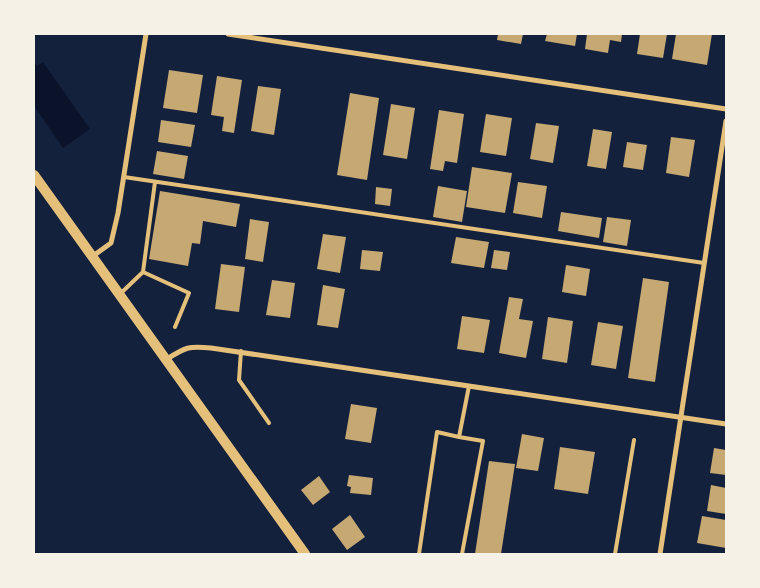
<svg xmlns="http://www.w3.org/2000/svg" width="760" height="588" viewBox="0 0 760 588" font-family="'Source Sans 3',sans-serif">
	<rect width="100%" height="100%" fill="#14213d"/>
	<path fill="#0b132b" d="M34 62 37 66 43 62 90 129 63 148 34 106Z"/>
	<path fill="#c6a872" d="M498 34H523L521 44 497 40Z
		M547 34H577L575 46 545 41Z
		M587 34H622L621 42 610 40 608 53 585 49Z
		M640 34H667L663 58 637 54Z
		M676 34H712L707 65 672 59Z
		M169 70 203 75 197 113 163 108Z
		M217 76 242 80 234 133 222 131 224 117 211 115Z
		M258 86 281 89 274 135 251 131Z
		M350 93 379 98 367 180 337 175Z
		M391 104 415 108 407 159 383 155Z
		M439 110 464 114 457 163 445 161 443 171 430 169Z
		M486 114 512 118 506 156 480 152Z
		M161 120 195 125 191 147 158 142Z
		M536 123 559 126 553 163 530 159Z
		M593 129 612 132 606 169 587 166Z
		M671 137 695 140 689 177 666 173Z
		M627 142 647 145 643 170 623 167Z
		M157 151 188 156 184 179 153 174Z
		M472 167 512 173 505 213 466 207Z
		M518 182 547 186 542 218 513 213Z
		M438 186 467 191 462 222 433 217Z
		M376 187 392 189 390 206 375 204Z
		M160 191 240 204 236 227 203 221 200 244 192 243 188 266 149 259Z
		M561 212 602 218 599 238 558 231Z
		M607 217 631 220 627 246 603 242Z
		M250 219 269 222 263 262 245 259Z
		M323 234 346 237 340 273 317 269Z
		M456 237 489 242 484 268 451 263Z
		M362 250 383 252 380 271 360 269Z
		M494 250 510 252 507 270 491 268Z
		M221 264 245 267 239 312 215 309Z
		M566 265 590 269 586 296 562 292Z
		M643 278 669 282 655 382 628 378Z
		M272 280 295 283 290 318 266 315Z
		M323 285 345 289 338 328 317 325Z
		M509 297 523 299 519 319 533 321 526 358 499 353Z
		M462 316 490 320 484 353 457 349Z
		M548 317 573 321 567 363 542 359Z
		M598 322 623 326 616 369 591 365Z
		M351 404 377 408 371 443 345 439Z
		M522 434 544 438 538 471 516 468Z
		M560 447 595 452 588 494 554 489Z
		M714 448 726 450V475L710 473Z
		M489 461 515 464 501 554H475Z
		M349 475 373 478 371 495 350 493 351 487 347 486Z
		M319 476 330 492 313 505 301 490Z
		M711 485 726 488V514L707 511Z
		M350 515 365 537 347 550 332 529Z
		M702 516 726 520V548L697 543Z"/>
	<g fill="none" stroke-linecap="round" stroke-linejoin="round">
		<path stroke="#e5c07b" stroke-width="4" d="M124 177 704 263
			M143 272 189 293 175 327
			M120 294 143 272 155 182
			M241 351 239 380 269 423
			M459 437 469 386
			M419 554 437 432 459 437 483 441 462 554
			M615 554 634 440"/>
		<path stroke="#e5c07b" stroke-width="5" d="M228 34 726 109
			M93 256 111 243 118 213 146 34
			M167 359C186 347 188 346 211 348L726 424
			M660 554 726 121"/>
		<path stroke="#e5c07b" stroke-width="10" d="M34 175 305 554"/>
	</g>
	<rect width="760" height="588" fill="none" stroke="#f6f1e7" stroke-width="70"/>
</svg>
